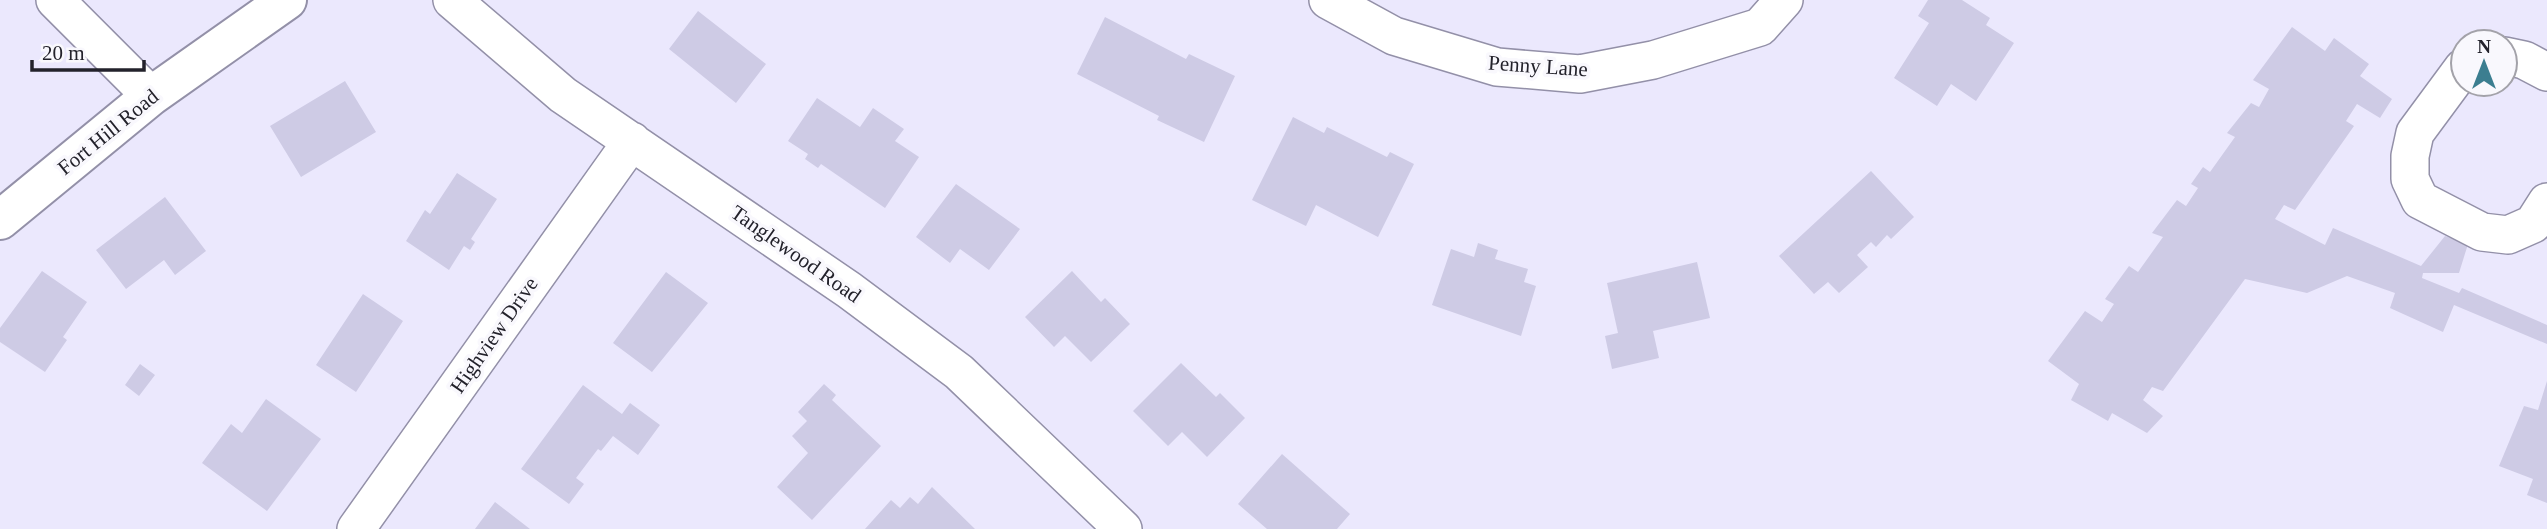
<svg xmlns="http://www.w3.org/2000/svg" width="2547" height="529" viewBox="0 0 2547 529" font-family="'Times New Roman',serif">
	<rect width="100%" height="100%" fill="#ebe8fd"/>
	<path fill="#cecbe5" d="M1928 0H1962L1990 18 1986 25 2014 43 1976 101 1951 84 1937 106 1894 78 1929 23 1918 16Z
		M698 11 766 64 736 103 669 49Z
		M1105 17 1186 59 1189 54 1235 76 1204 142 1157 120 1159 116 1077 74Z
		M2292 27 2325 51 2334 38 2369 64 2360 76 2392 99 2380 118 2357 104 2346 121 2354 126 2295 210 2284 205 2275 219 2325 245 2333 228 2421 266 2445 236 2468 244 2459 273H2423L2422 278 2459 293 2462 288 2547 325V344L2454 305 2443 332 2390 308 2395 293 2347 276 2307 293 2245 279 2163 391 2152 387 2143 400 2163 416 2147 433 2112 413 2108 421 2071 400 2079 384 2048 361 2085 311 2102 322 2114 304 2105 299 2129 266 2138 272 2163 237 2152 233 2177 200 2186 206 2198 188 2191 184 2203 167 2210 172 2235 137 2227 133 2251 103 2259 107 2269 89 2253 80Z
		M345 81 376 132 301 177 270 126Z
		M817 98 860 127 873 108 904 129 895 141 919 157 885 208 821 164 818 168 805 159 808 154 788 141Z
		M1293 117 1324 133 1327 127 1387 157 1390 152 1414 164 1378 237 1316 205 1306 226 1252 200Z
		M1871 171 1914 217 1891 239 1887 235 1876 247 1871 242 1857 255 1868 267 1839 293 1828 282 1814 294 1779 256Z
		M457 173 497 199 471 239 475 242 470 250 464 246 449 270 406 241 425 210 430 214Z
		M956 184 1020 229 989 270 960 249 950 263 916 237Z
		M165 197 206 251 175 275 164 260 126 289 96 250Z
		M1478 243 1498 250 1495 259 1528 269 1524 282 1536 286 1521 336 1432 305 1451 249 1474 257Z
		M1697 262 1710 318 1653 331 1659 358 1612 369 1605 336 1618 333 1607 283Z
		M42 271 87 302 63 337 67 340 45 372 0 342V328Z
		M1072 271 1101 302 1105 298 1130 324 1091 362 1065 336 1054 347 1025 317Z
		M666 272 708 303 652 372 613 343Z
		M363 294 403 321 356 392 316 365Z
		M1181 363 1216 397 1220 393 1245 418 1207 457 1182 432 1168 446 1133 411Z
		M140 364 155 375 139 396 125 385Z
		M2547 381V503L2527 495 2533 479 2499 466 2524 406 2538 410Z
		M824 384 836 395 832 400 881 446 812 520 777 487 808 453 792 436 807 421 798 412Z
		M583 385 622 414 630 403 660 425 638 455 613 436 601 451 598 449 576 478 584 484 569 504 521 469Z
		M266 399 321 439 267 511 202 463 231 424 242 433Z
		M1282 454 1350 514 1337 529H1267L1238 504Z
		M932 487 975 529H865L891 500 900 508 910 497 918 504Z
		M495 502 530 529H475Z"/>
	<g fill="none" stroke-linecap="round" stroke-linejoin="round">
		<defs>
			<path id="street" d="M55 0 151 96
				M452 0 563 95 849 290 959 372 1123 529
				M1328 0 1394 36 1497 67 1580 74 1653 60 1760 27 1784 0
				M2505 56 2524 60 2547 72
				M2463 68 2415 133 2410 156V179L2420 200 2482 232 2508 235 2533 224 2547 202
				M356 529 632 141"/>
			<path id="secondary" d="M0 220 151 96 287 0"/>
		</defs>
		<use href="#street" stroke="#9390a8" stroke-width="40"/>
		<use href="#secondary" stroke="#9390a8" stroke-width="42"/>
		<use href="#street" stroke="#fff" stroke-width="37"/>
		<use href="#secondary" stroke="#fff" stroke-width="38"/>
	</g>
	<g text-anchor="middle" stroke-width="7" stroke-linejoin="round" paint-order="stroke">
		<g font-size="21" fill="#23222b" stroke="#f9f8fd">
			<text transform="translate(1538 66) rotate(4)" y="7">Penny Lane</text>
			<text transform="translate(108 132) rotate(-39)" y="7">Fort Hill Road</text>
			<text transform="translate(796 254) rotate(35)" y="7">Tanglewood Road</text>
			<text transform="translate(494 335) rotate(-55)" y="7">Highview Drive</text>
		</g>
	</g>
	<g transform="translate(2484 63)"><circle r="33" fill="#f9f8fd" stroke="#a3a2a9" stroke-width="2"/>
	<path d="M0-5L12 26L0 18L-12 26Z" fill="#3c7e90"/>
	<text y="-10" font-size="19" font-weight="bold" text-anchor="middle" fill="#23222b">N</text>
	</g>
	<path d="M32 60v10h112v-10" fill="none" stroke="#23222b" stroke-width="3.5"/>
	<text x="42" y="60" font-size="21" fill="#23222b" stroke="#f9f8fd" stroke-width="5" paint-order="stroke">20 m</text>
</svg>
